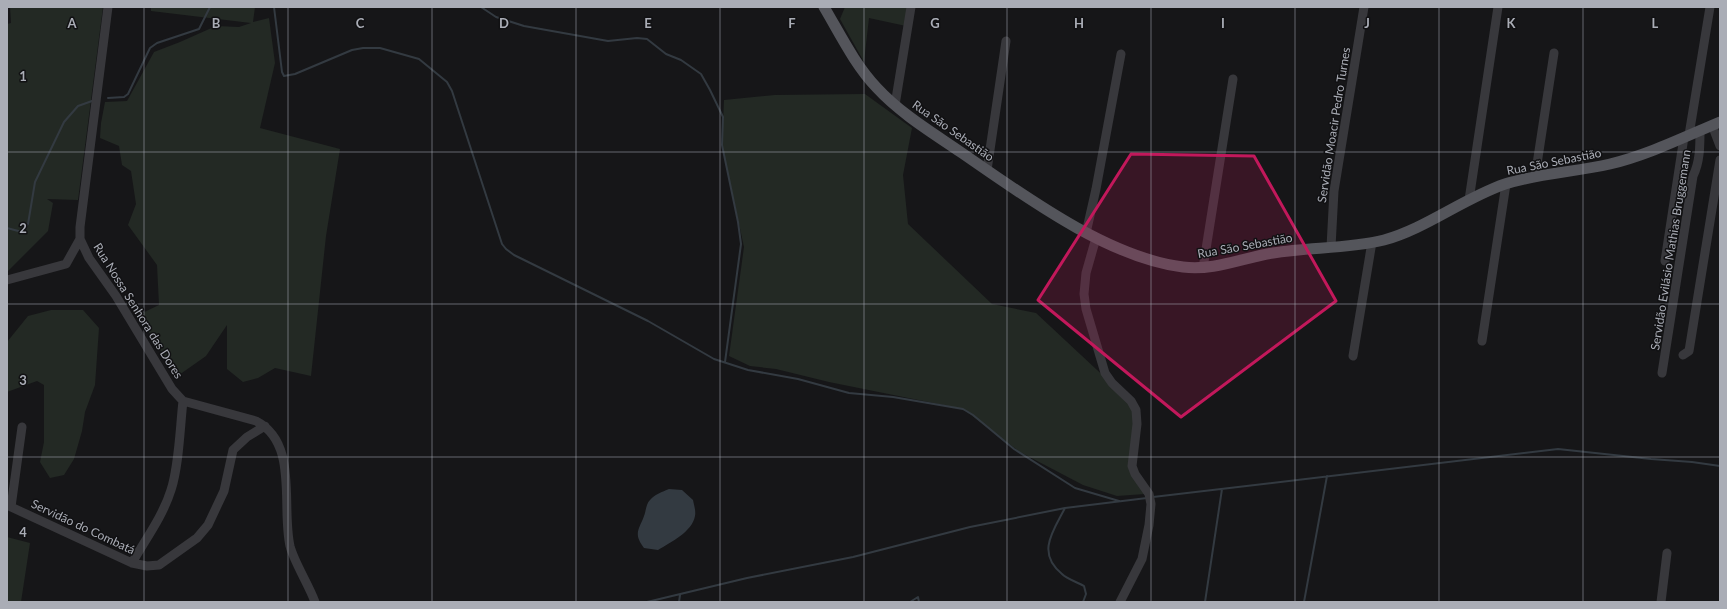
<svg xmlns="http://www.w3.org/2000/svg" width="1727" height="609" viewBox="0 0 1727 609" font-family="Lato,sans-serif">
	<rect width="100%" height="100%" fill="#161618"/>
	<path fill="#232924" d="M10 7H103L78 200 47 199 53 203 48 231 7 272V24L11 23Z
		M151 7H255L253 22 269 18 275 63 260 128 340 149 326 236 311 376 275 368 258 378 243 382 227 369V325L206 356 179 375 162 353 138 315 159 305 157 265 128 225 136 204 131 171 122 165 119 146 100 138 101 123 105 102 127 101 154 52 180 42 216 26 239 27 251 23 151 11Z
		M845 7H908L906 26 869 18 864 62 840 19Z
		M865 94 912 128 903 175 908 224 992 304 1036 313 1111 383 1136 410 1132 458 1145 494 1117 496 1083 485 1020 452 963 409 829 382 776 369 750 366 729 356 744 247 722 145 724 100 775 95Z
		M51 310H83L99 328 95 385 85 412 82 431 74 459 64 475 50 478 40 462 44 442V385L37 381 7 392V342L28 316Z
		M7 537 30 543 21 602H7Z"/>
	<path fill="#333a41" d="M669 489 682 490 693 500C694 505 696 511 695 516 692 532 671 542 658 550L644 548C633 533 639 530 644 516 646 511 646 504 650 500 655 494 662 492 669 489Z"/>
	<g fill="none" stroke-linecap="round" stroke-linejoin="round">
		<path stroke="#333a41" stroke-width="2" d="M274 7 282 72 284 76 295 74 352 50 363 48H380L419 59 447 82 452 91 502 244 506 249 514 255 648 321 714 359 748 370 798 379 849 393 893 397 963 409 973 415 1014 449 1075 488 1119 501
			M481 7 496 17 524 26 608 41 637 38 647 39 666 54 681 60 701 74 710 90 723 117 722 145 738 222 741 244 725 362
			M108 98 124 97 128 94 150 48 157 43 199 29 210 7
			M7 228 22 232 28 224 35 182 64 122 78 106 92 101
			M1153 497 1558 449 1651 459 1692 462 1720 466
			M1065 508C1053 531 1036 553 1062 574 1067 579 1077 582 1084 586L1086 594 1083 602
			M647 602 747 578 853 557 970 527 1065 508 1147 498
			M679 602 680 595
			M910 602 918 597 919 602
			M1205 602 1222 489
			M1304 602 1327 476"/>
		<path stroke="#38383c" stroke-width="9" d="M108 7 80 227V239L89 258 116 296 172 389 183 401 256 421C299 443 281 506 290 546 294 562 309 585 315 602
			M895 105 911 7
			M1712 125 1720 146
			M1689 135 1710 7
			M987 170 1006 41
			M1535 177 1554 53
			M1469 200 1498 7
			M1086 233 1096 189 1121 54
			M1096 238 1086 273 1084 294 1086 309 1105 373 1112 383 1131 401 1136 410 1137 424 1132 466 1135 474 1149 494 1151 504 1149 525 1142 559 1120 602
			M1331 247 1334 191 1364 7
			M1665 261 1684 137
			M1203 268 1233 79
			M7 280 66 264 80 239
			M1482 341 1506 184
			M1683 355 1689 351 1720 160
			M1353 356 1372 242
			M1662 373 1693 176C1700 162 1700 146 1700 130
			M7 503 11 507 132 563 147 566 159 565 197 538 208 525 224 491 233 450 247 437 265 426
			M11 507 22 427
			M132 563C145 540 163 516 171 490 179 466 180 427 183 401
			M1661 602 1667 553"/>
		<path stroke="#54555b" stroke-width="11" d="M824 7C840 34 855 65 877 88 901 114 933 133 962 153 1023 195 1108 258 1183 267 1214 271 1242 258 1273 253 1310 247 1348 249 1384 240 1425 229 1464 198 1505 184 1539 173 1576 172 1610 164 1648 155 1684 137 1720 122"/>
	</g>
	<path fill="#c2185b" fill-opacity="0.2" stroke="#c2185b" stroke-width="3" stroke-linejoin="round" d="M1131 154 1254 156 1336 301 1181 417 1038 300Z"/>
	<path fill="none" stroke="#aaadb6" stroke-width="1" stroke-opacity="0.55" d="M144 7V602M288 7V602M432 7V602M576 7V602M720 7V602M864 7V602M1007 7V602M1151 7V602M1295 7V602M1439 7V602M1583 7V602M7 152H1720M7 304H1720M7 457H1720"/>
	<g text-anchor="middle" stroke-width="3" stroke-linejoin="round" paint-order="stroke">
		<g font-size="12" fill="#aaadb6" stroke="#111113">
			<text transform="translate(1334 125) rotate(-81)" y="4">Servidão Moacir Pedro Turnes</text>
			<text transform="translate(953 131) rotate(35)" y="4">Rua São Sebastião</text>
			<text transform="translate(1554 162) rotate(-11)" y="4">Rua São Sebastião</text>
			<text transform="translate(1245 246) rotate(-10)" y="4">Rua São Sebastião</text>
			<text transform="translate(1671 250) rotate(-81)" y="4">Servidão Evilásio Mathias Bruggemann</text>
			<text transform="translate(138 311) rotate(58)" y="4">Rua Nossa Senhora das Dores</text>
			<text transform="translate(83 527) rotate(25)" y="4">Servidão do Combatá</text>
		</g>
	</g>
	<g font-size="13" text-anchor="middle" font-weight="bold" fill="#aaadb6" stroke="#111113" stroke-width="3" stroke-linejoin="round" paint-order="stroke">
		<text x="72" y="28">A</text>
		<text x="216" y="28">B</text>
		<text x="360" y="28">C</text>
		<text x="504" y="28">D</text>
		<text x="648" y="28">E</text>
		<text x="792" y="28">F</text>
		<text x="935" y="28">G</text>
		<text x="1079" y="28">H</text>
		<text x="1223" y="28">I</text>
		<text x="1367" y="28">J</text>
		<text x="1511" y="28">K</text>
		<text x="1655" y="28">L</text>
		<text x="23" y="81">1</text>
		<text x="23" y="233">2</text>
		<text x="23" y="385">3</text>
		<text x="23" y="537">4</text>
	</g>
	<rect width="1727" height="609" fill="none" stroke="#aaadb6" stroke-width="16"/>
</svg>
